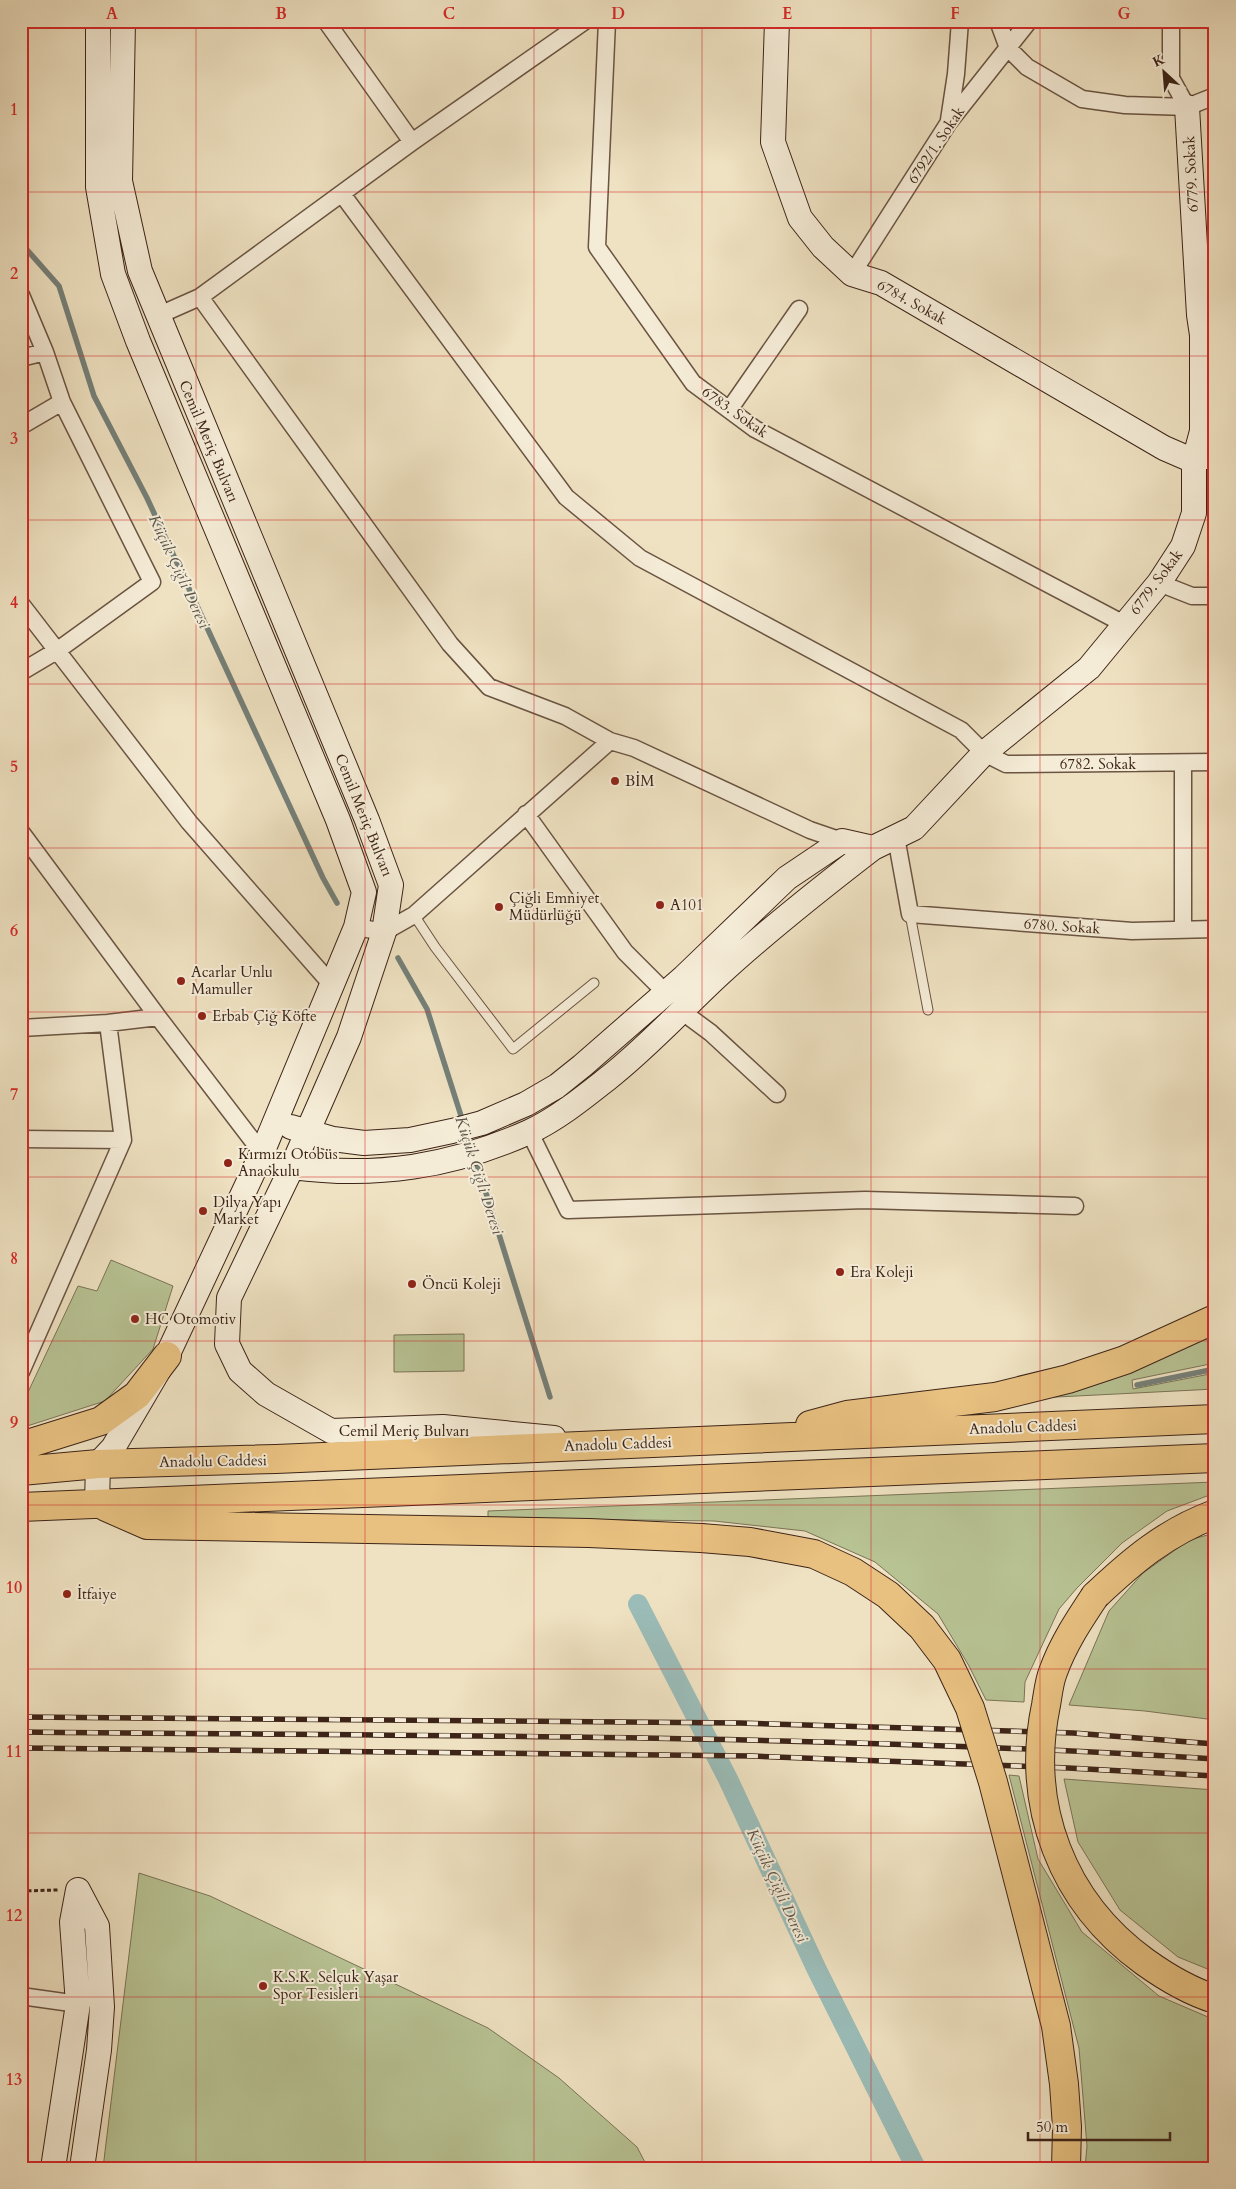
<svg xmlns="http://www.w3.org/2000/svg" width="1236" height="2189" viewBox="0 0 1236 2189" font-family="Cardo,serif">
	<rect width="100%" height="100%" fill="#efe2c2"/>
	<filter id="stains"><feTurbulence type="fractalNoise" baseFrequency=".004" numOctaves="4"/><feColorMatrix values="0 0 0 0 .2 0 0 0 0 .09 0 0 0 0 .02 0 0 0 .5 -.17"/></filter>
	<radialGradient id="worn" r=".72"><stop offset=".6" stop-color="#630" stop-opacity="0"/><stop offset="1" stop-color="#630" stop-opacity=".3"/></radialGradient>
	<path fill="#b8c394" stroke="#7a7456" d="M1215 114V291H1212L1210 116Z
		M111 1260 173 1286 153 1349 105 1401 21 1428V1407L78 1286 97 1291Z
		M464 1334V1371L394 1372V1335Z
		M1215 1335V1363L1132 1380 1133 1389 1215 1373V1389L1037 1398 1110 1380Z
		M1215 1482V1493L1167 1511 1122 1543 1077 1588 1059 1609 1025 1682 1024 1702 986 1700 969 1666 938 1614 875 1562 805 1531 714 1521 488 1518V1511Z
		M1215 1533V1720L1145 1711 1069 1705 1109 1611 1143 1573 1189 1540Z
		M1009 1775 1019 1776 1038 1859 1082 1932 1159 1996 1215 2020V2168H1085L1087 2146 1079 2048Z
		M1064 1779 1215 1790V1972L1178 1957 1120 1910 1078 1842Z
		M139 1873 210 1896 488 2028 559 2078 637 2147 648 2168H103Z"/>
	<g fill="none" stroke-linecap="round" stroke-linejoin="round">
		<path stroke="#758079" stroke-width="5.5" d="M21 243 59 286 94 396 147 498 323 878 337 903
			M398 958 427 1009 463 1122
			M475 1158 550 1397
			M1137 1385 1215 1369"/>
		<path stroke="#9bbdb9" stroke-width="20" d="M638 1604 728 1779 817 1970 916 2168"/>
		<defs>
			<path id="lane" d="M910 914 928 1010
				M414 915 435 947 513 1049 594 983"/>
			<path id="street" d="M326 21 412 142
				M607 21 597 247 693 383 755 429 1124 624
				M998 21 1008 48 1027 67 1082 99 1125 105 1187 107 1215 96
				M1171 21V78L1187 107
				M949 120 956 74 960 21
				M342 194 566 497 640 558 961 730 984 753 1006 764 1215 762
				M852 274 949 122 1029 21
				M21 295 45 352 62 402 152 582 58 650 21 672
				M200 297 450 644 489 687 565 716 610 741
				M1199 315 1215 313
				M157 316 200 297 412 142 585 21
				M21 358 45 352
				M729 410 799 309
				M21 426 62 402
				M1194 461H1215
				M1159 583 1192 596H1215
				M21 604 189 822 332 985
				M1183 763V930
				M526 814 625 952 666 993
				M21 832 158 1017
				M896 837 910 914 1132 931 1215 929
				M356 927 384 932 414 915 610 741 634 748 810 830 842 841
				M680 1010 711 1033 777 1094
				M21 1028 108 1023 158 1017 262 1153 292 1167
				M529 1131 568 1210 865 1200 1075 1206
				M21 1139 123 1140
				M21 1372 123 1140 108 1023
				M21 1996 78 2004"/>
			<path id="secondary" d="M123 21 120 181 140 271 367 820 391 885 384 932 349 1037 292 1167 229 1298 227 1344 240 1371 266 1394 331 1431 443 1427 554 1438
				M777 21 773 142 800 218 823 247 852 274 881 283 1164 448 1194 461
				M291 1127 333 1139 364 1143 410 1140 452 1131 482 1123 526 1104 557 1086 582 1066 684 977 787 878 842 841 873 848 914 828 984 753 1089 668 1159 583 1183 546 1194 513V461L1202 431V335L1199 315 1187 107
				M292 1167C377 1178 450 1167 529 1132 557 1119 583 1098 607 1079 648 1047 683 1008 721 973 769 929 821 888 873 848
				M97 1503 98 1464 113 1448 167 1356 262 1153 356 927 364 892 338 820 138 341 113 274 98 187V21
				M78 1890 97 1926 102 2007 99 2050 82 2168
				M53 2168 78 2004 72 1922 78 1890"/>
			<path id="highway" d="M810 1425 847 1415 995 1397 1068 1379 1125 1360 1215 1319
				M21 1446 101 1421 137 1395 167 1356
				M21 1471 98 1464 276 1459 1215 1419
				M21 1507 1215 1458
				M106 1507 147 1525 589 1533 701 1538
				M1095 1596C1132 1561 1166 1532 1215 1514"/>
		</defs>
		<use href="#lane" stroke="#6a5442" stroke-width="11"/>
		<use href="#street" stroke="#6a5442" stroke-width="19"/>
		<use href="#secondary" stroke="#3d2418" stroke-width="26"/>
		<use href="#highway" stroke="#3d2418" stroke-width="30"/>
		<path stroke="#3d2418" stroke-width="3" stroke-dasharray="4 2.5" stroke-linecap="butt" d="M21 1891 58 1890"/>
		<use href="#lane" stroke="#f5ecd7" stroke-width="9"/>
		<use href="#street" stroke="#f5ecd7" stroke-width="16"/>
		<use href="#secondary" stroke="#f5ecd7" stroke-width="24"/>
		<use href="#highway" stroke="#e8c181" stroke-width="28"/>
		<defs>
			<path id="rail" d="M21 1717 740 1723 1073 1733 1215 1744
				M21 1732C419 1736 818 1734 1215 1759
				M21 1748 752 1756 1068 1768 1215 1776"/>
		</defs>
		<use href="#rail" stroke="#3d2418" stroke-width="5.5"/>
		<use href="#rail" stroke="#f5ecd7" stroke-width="4" stroke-dasharray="11" stroke-linecap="butt"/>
		<defs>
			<path id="highway-bridge" d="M701 1538 750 1542 814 1554 853 1572 888 1595 922 1627 947 1660 970 1708 993 1782 1056 2026 1064 2084 1067 2127 1066 2168
				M1095 1596C1079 1620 1063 1644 1053 1672 1049 1682 1048 1694 1046 1705 1025 1806 1062 1902 1145 1962 1166 1977 1189 1991 1215 1999"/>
		</defs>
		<use href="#highway-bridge" stroke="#3d2418" stroke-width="30" stroke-linecap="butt"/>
		<use href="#highway-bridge" stroke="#e8c181" stroke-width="28"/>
	</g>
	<path fill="none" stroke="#d62828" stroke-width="1" stroke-opacity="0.55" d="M196 21V2168M365 21V2168M534 21V2168M702 21V2168M871 21V2168M1040 21V2168M21 192H1215M21 356H1215M21 520H1215M21 684H1215M21 848H1215M21 1012H1215M21 1177H1215M21 1341H1215M21 1505H1215M21 1669H1215M21 1833H1215M21 1997H1215"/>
	<g fill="#8f2418" stroke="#f5ecd7" stroke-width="2">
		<circle cx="615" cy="781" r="5"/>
		<circle cx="660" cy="905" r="5"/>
		<circle cx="499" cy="907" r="5"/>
		<circle cx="181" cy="981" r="5"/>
		<circle cx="202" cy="1016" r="5"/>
		<circle cx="228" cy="1163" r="5"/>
		<circle cx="203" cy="1211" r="5"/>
		<circle cx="840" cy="1272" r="5"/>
		<circle cx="412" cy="1284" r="5"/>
		<circle cx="135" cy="1319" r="5"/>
		<circle cx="67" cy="1594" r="5"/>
		<circle cx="263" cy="1986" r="5"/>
	</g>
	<g text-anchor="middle" stroke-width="4" stroke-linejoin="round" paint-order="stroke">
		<g font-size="15" fill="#3d2418" stroke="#f5ecd7">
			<text transform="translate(936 145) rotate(-56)" y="5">6792/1. Sokak</text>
			<text transform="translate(1191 174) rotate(-93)" y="5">6779. Sokak</text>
			<text transform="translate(912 302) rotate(29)" y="5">6784. Sokak</text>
			<text transform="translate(735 412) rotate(35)" y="5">6783. Sokak</text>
			<text transform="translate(209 441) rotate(67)" y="5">Cemil Meriç Bulvarı</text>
			<text transform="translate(1156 582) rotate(-53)" y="5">6779. Sokak</text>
			<text x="1098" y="769">6782. Sokak</text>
			<text transform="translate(364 815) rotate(68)" y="5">Cemil Meriç Bulvarı</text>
			<text transform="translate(1062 926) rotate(4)" y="5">6780. Sokak</text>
			<text transform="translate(1023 1427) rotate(-2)" y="5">Anadolu Caddesi</text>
			<text x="404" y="1436">Cemil Meriç Bulvarı</text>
			<text transform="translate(618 1444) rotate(-2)" y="5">Anadolu Caddesi</text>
			<text transform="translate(213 1461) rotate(-1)" y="5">Anadolu Caddesi</text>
		</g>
		<g font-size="15" fill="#3d2418" stroke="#f5ecd7" text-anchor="start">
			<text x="625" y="786">BİM</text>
			<text x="509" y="903">Çiğli Emniyet<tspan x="509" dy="17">Müdürlüğü</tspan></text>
			<text x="670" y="910">A101</text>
			<text x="191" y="977">Acarlar Unlu<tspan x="191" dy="17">Mamuller</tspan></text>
			<text x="212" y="1021">Erbab Çiğ Köfte</text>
			<text x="238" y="1159">Kırmızı Otobüs<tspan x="238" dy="17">Anaokulu</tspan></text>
			<text x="213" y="1207">Dilya Yapı<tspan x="213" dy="17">Market</tspan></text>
			<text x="850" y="1277">Era Koleji</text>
			<text x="422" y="1289">Öncü Koleji</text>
			<text x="145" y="1324">HC Otomotiv</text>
			<text x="77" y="1599">İtfaiye</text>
			<text x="273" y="1982">K.S.K. Selçuk Yaşar<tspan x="273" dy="17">Spor Tesisleri</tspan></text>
		</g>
		<g font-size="16" font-style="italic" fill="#595248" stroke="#f5ecd7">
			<text transform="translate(180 571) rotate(65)" y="6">Küçük Çiğli Deresi</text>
			<text transform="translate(480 1175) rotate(72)" y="6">Küçük Çiğli Deresi</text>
			<text transform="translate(778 1885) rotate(65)" y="6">Küçük Çiğli Deresi</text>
		</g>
	</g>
	<rect width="1236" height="2189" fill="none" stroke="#efe2c2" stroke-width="55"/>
	<g transform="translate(1164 72) rotate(334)" stroke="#f5ecd7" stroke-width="4" paint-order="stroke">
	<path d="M0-4L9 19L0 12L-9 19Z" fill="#3d2418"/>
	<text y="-8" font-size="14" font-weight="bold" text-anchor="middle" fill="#3d2418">K</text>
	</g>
	<path d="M1028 2132v8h142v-8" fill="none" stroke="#3d2418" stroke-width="2.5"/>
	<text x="1036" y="2132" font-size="15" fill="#3d2418" stroke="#f5ecd7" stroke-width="4" paint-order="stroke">50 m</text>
	<rect x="28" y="28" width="1180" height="2134" fill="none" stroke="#d62828" stroke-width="2"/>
	<g font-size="16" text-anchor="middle" font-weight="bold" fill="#d62828">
		<text x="112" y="19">A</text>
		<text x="281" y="19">B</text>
		<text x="449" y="19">C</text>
		<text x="618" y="19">D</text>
		<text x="787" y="19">E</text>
		<text x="955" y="19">F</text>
		<text x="1124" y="19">G</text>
		<text x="14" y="115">1</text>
		<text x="14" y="279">2</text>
		<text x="14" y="444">3</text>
		<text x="14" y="608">4</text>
		<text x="14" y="772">5</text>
		<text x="14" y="936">6</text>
		<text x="14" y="1100">7</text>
		<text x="14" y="1264">8</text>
		<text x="14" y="1428">9</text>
		<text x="14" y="1593">10</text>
		<text x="14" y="1757">11</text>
		<text x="14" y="1921">12</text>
		<text x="14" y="2085">13</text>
	</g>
	<rect width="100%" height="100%" filter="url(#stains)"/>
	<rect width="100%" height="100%" fill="url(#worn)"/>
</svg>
